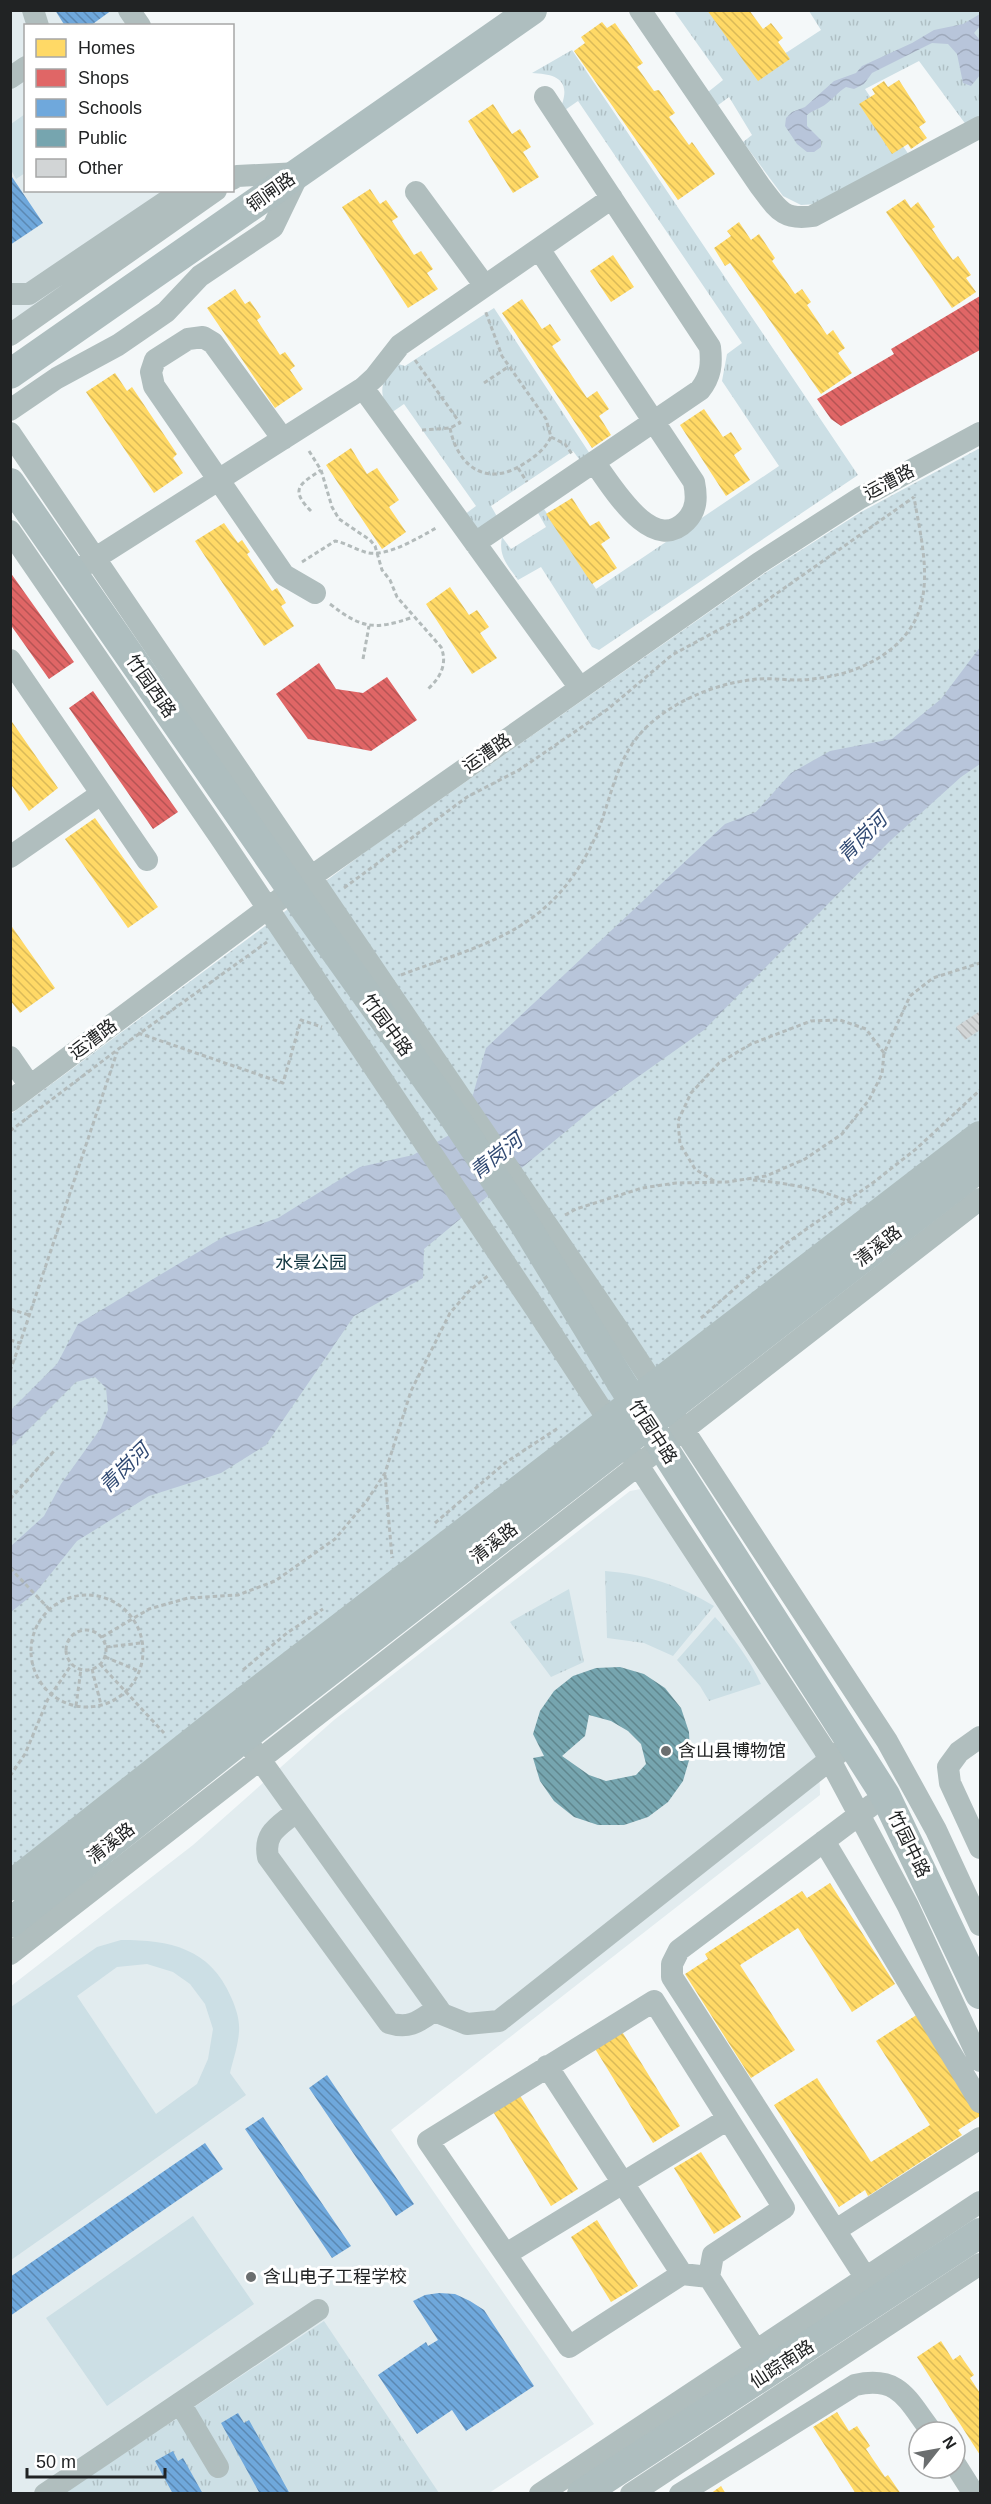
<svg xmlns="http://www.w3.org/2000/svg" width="991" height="2504" viewBox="0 0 991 2504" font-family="Helvetica,'Noto Sans SC',sans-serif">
	<defs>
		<pattern id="grass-tufts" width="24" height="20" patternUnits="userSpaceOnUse" patternTransform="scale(1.5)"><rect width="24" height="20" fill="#ccdfe5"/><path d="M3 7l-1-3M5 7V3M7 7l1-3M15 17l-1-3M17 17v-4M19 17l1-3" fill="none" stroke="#afbfc4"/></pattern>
		<pattern id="park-dots" width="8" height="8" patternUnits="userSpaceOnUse" patternTransform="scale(1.5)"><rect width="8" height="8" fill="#ccdfe5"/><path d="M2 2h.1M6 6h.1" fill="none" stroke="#afbfc4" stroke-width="1.8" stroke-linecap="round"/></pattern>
		<pattern id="water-waves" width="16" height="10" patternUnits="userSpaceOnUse" patternTransform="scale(1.5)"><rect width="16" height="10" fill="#b8c5da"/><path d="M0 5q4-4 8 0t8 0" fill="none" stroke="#9ea9bb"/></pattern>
		<pattern id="homes-back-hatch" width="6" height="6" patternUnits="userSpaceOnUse" patternTransform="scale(1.5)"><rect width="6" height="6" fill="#ffd966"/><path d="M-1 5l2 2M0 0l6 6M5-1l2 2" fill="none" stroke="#daba58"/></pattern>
		<pattern id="shops-back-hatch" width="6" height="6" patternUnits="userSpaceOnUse" patternTransform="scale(1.5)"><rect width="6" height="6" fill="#e06666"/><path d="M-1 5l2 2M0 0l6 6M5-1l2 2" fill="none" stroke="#b55454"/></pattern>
		<pattern id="schools-back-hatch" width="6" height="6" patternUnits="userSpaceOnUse" patternTransform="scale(1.5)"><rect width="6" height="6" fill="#6fa8dc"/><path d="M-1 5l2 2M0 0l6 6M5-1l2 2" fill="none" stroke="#5b88b2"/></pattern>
		<pattern id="public-back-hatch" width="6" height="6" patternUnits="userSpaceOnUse" patternTransform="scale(1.5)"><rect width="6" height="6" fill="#76a5af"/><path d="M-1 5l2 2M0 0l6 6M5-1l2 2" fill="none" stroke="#60868e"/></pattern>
		<pattern id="building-back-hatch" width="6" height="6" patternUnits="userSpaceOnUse" patternTransform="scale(1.5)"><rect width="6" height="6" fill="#d2d5d6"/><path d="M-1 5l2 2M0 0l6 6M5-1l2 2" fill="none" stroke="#b4b7b8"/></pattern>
	</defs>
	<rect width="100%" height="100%" fill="#f4f8f9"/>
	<path fill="#e2ecef" d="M11 11H138L148 25 26 26V190L202 191 11 329Z
		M641 1489 819 1747 820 1795 391 2130 594 2424 489 2493 11 2494V1986L193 1845 334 1720 630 1491Z"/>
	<path fill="url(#grass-tufts)" d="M852 10 980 11V118L967 126 919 61 865 89 909 155 818 204 801 205 783 196 743 142 752 135 729 97 717 106 708 92 723 80 674 11H716L755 73 821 30 809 11Z
		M572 50 858 475 599 650 592 647 541 567 518 580C508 566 498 556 502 537L511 549 546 527 538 513 544 509 596 589 779 466 722 381 727 354 742 343 578 101 565 110 562 104C571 78 553 74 532 73Z
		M494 308 592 457 582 463 573 451 491 506 499 520 478 529 464 515 476 506 404 404 391 413C377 393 381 382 395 363L405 366Z
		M605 1571C645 1574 679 1585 714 1606L673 1656 644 1643 607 1638Z
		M569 1589 584 1662 551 1677 510 1622Z
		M715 1617C734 1638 749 1658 761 1684L709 1701 700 1686 677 1660Z
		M324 2321 439 2493 63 2494Z"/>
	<path fill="url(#park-dots)" d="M980 448V1121L11 1876V1114L365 852 765 573 861 512Z"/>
	<path fill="#ccdfe5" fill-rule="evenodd" d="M25 114V173L16 179 11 170V124Z
		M121 1940C170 1940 210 1948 231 1997 236 2008 240 2020 239 2032 238 2046 233 2060 230 2073L246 2095 11 2260V2007L97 1947ZM147 1964 173 1972 190 1984 205 2004 213 2029 208 2059 197 2084 156 2114 77 1996 117 1967Z
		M193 2216 254 2304 107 2406 46 2318Z"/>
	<path fill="url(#water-waves)" d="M980 14V26L974 33 980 40V75L971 86 963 83 957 54 948 44 932 43 872 73 864 84 854 89 846 87C838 92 833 99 826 104 821 108 813 110 807 115V126L821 140V147L814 152H807L797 144 785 126 786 118 792 112 805 107 834 81 856 73 862 66 912 43 934 30 963 24Z
		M980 647V764L961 777 890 841 704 1030 594 1108 424 1249 423 1278 354 1316 266 1445 221 1473 149 1496 77 1541 36 1592 11 1612V1546L44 1516 61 1484 101 1428 108 1410 106 1388 95 1377 76 1382 11 1447V1410L57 1364 78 1324 225 1236 278 1218 360 1167 413 1155 464 1127 486 1048 725 824 756 812 791 773 830 751 892 739 941 699Z"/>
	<path fill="url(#homes-back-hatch)" d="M707 10H749L763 29 771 23 783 38 778 42 790 59 758 81Z
		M602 22 607 28 615 23 643 63 637 67 654 91 659 90 675 113 669 117 689 145 692 142 715 174 678 200 574 51 585 43 581 37Z
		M899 80 926 122 919 127 927 138 911 149 908 144 892 154 859 104 875 94 872 89 884 81 888 87Z
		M493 104 512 134 520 129 531 147 523 152 539 177 513 193 468 121Z
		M370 189 380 204 386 200 398 217 392 221 414 255 421 251 433 269 427 273 438 289 408 308 342 207Z
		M905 199 911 208 918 202 935 227 932 229 953 260 958 256 971 275 966 278 976 292 952 308 886 212Z
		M739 222 751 240 759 234 775 258 772 261 795 294 802 289 811 302 807 305 827 335 833 330 845 348 838 353 852 373 821 394 730 263 725 266 714 248 731 236 727 231Z
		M613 255 634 287 611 302 590 271Z
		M235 289 245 304 250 301 261 317 257 320 280 355 285 352 295 366 290 370 303 389 275 408 207 308Z
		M522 299 542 329 550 324 561 340 552 346 587 398 597 391 609 409 599 416 611 435 592 448 502 313Z
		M115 373 127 391 132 387 177 454 173 458 183 473 154 493 86 392Z
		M704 409 723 437 731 432 742 449 734 455 750 480 726 496 680 425Z
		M351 448 367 474 377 468 399 500 389 507 406 532 382 549 326 465Z
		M572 498 590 526 599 521 610 538 601 544 617 568 592 584 546 514Z
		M224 523 238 543 242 540 250 552 247 554 272 591 277 588 286 603 281 606 294 626 264 646 195 541Z
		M450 587 469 615 477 610 489 627 480 633 497 658 472 674 426 604Z
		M10 719 58 788 29 811 10 783Z
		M95 818 158 907 128 928 65 839Z
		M10 924 55 988 20 1013 10 1000Z
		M830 1883 895 1984 852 2012 798 1928 740 1965 795 2050 751 2078 685 1974 708 1959 705 1954 802 1891 807 1898Z
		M918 2014 980 2110V2116L958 2130 962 2135 868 2196 865 2190 839 2207 774 2105 817 2078 871 2162 930 2125 876 2041Z
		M621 2030 680 2126 653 2143 594 2047Z
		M519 2094 578 2189 551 2206 492 2110Z
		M701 2152 741 2217 714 2234 674 2168Z
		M597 2220 638 2286 611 2302 571 2237Z
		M941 2341 953 2360 960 2355 974 2375 970 2378 980 2393V2455L917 2357Z
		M837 2412 849 2431 857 2426 870 2446 866 2449 885 2477 888 2475 901 2494H856L813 2427Z
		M721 2486 726 2494H710Z"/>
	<path fill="url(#shops-back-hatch)" d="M980 296V350L841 426 831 419 817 399 894 354 891 349Z
		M10 572 74 662 49 679 10 624Z
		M319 663 336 689 363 693 387 677 417 720 371 751 308 739 276 694Z
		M93 691 178 812 153 829 69 708Z"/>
	<path fill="url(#schools-back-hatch)" d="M55 10H112L90 26H65Z
		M10 174 43 223 10 245Z
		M327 2075 414 2204 396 2216 309 2088Z
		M263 2117 351 2246 332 2258 245 2129Z
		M205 2143 223 2169 10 2316V2277Z
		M439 2293 455 2294 470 2301 484 2310 534 2386 466 2431 452 2410 417 2434 378 2375 426 2342 428 2346 438 2340 413 2301 425 2295Z
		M238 2413 244 2423 249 2420 290 2494H260L221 2423Z
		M173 2451 178 2461 183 2458 203 2494H173L155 2461Z"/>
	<path fill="url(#public-back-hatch)" fill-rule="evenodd" d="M620 1667 644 1674 665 1688 681 1708 689 1732 690 1757 683 1781 668 1802 648 1817 624 1825H598L574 1817 554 1801 540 1781 533 1758 544 1756 533 1734 540 1711 554 1691 573 1676 596 1668ZM589 1715 611 1721 628 1731 641 1744 646 1764 636 1775 606 1781 589 1775 562 1756 585 1736Z"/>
	<path fill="url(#building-back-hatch)" d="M980 1011V1030L965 1040 956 1027Z"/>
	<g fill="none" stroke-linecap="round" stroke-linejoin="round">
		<path stroke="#b3bbbb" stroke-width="3" stroke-dasharray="4.5 3" stroke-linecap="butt" d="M415 360 460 423 450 428 422 430
			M484 383 508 367
			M450 428C458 468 488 488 525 463 536 456 545 449 551 437L546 419 502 356 485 310
			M551 437 565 444 572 454
			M309 451 321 470 332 507 339 519 370 540 375 546 382 570 390 580 397 597 441 647C448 664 440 678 428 689
			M518 468 527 482
			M311 511C289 489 300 484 321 470
			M302 562 335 541C346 543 355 549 365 552 384 559 420 537 436 528
			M330 604C361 628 374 631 413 617
			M363 659 369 626
			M344 888 467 797 519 770 608 709 672 655 746 615 914 497
			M401 975C481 944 543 935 588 852 615 803 610 751 661 715 688 695 724 682 758 679 771 678 785 680 798 680 838 679 882 665 907 633 937 595 921 540 914 497
			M138 1033 283 1083 301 1020 322 1027
			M10 1131 129 1041 267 942
			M753 1180C787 1183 822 1189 854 1204
			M714 1181 695 1169 680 1144 678 1121 691 1093 719 1063 751 1044 811 1021 840 1020 866 1029 884 1053
			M565 1215 576 1209 642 1188 676 1183 727 1182 766 1176 805 1159 842 1134 869 1100 882 1074 884 1053 910 996 933 978 980 963
			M10 1309 29 1315
			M701 1318 788 1242 874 1182 916 1149 980 1090
			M10 1340 20 1343 117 1052
			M10 1371 20 1343
			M385 1475 392 1558
			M10 1499 55 1450
			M435 1523 505 1463 558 1428
			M10 1568 50 1610
			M31 1651a56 56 0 1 1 112 0a56 56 0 1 1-112 0Z
			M66 1650a20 20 0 1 1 40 0a20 20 0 1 1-40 0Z
			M102 1637 149 1609 188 1598 238 1595 275 1581 335 1539 366 1502 385 1473 411 1391 450 1313 470 1290 489 1275
			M106 1647 141 1643
			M105 1657 139 1671
			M100 1664 164 1733
			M92 1669 101 1705
			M243 1670 287 1633 323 1609
			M76 1706 81 1669
			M10 1776 25 1754 48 1699 72 1664"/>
		<path stroke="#b0bebe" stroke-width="22" d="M33 10 38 26
			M129 10 140 26
			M640 10 760 186C777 208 782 221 813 216L980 127
			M10 78 26 67
			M416 192 485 286
			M539 249 694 482C697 497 697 510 686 521 652 556 612 486 594 462
			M10 294H29L183 190
			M10 335 216 190
			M363 388 580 688
			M10 410 57 378 118 345 166 312 200 276 273 227 299 173 237 176 232 179
			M10 433 617 1328 887 1741 936 1830 980 1925
			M283 439 213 343 203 337 188 339 155 360 151 372 154 386 284 575 315 593
			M10 531 220 837 535 1308 824 1749 908 1906 980 2061
			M475 543 700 390C711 376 712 364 710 347L545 97
			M83 566 363 388 375 377 400 345 612 198
			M10 660 147 860
			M10 857 101 794
			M10 1057 30 1086
			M10 1101 292 890 759 563 860 498 980 433
			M980 1737 959 1752 948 1767 950 1783 980 1848
			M251 1747 442 2014 467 2024 499 2021 841 1751
			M872 1805 679 1950 672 1964V1977L880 2300
			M297 1811C280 1826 263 1832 268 1857L389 2023C411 2030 420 2020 438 2008
			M824 1841 980 2102
			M10 1954 980 1199
			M547 2066 682 2274 709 2277 764 2363
			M836 2230 980 2138
			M506 2254 728 2119
			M682 2274 569 2347 428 2141 654 2001 784 2208 713 2255 709 2277
			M180 2403 218 2467
			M955 2464 974 2494
			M45 2494 318 2310
			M540 2494 980 2202
			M631 2494 980 2264
			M680 2494 855 2385C900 2375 907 2400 932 2432"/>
		<path stroke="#aebebf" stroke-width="30" d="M10 374 532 10
			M10 483 308 913 454 1117 524 1223 621 1382 885 1795 980 1994
			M10 1886 227 1715 980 1136
			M10 1923 244 1737 980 1167
			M582 2494 980 2233"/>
	</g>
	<g fill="#6b6e6f" stroke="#fff" stroke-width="2">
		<circle cx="666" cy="1751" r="6"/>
		<circle cx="251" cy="2277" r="6"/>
	</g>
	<g text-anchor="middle" stroke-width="6" stroke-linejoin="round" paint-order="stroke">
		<g font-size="18" fill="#212324" stroke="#fff">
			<text transform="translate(271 192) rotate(-35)" y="6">铜闸路</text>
			<text transform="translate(889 482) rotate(-28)" y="6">运漕路</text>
			<text transform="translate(151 686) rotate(55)" y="6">竹园西路</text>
			<text transform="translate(487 753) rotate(-35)" y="6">运漕路</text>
			<text transform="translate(387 1025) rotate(54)" y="6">竹园中路</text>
			<text transform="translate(93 1039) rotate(-37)" y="6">运漕路</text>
			<text transform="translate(878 1246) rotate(-38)" y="6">清溪路</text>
			<text transform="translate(653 1432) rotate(57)" y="6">竹园中路</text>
			<text transform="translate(494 1543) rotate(-38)" y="6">清溪路</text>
			<text transform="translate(111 1843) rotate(-38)" y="6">清溪路</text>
			<text transform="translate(909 1844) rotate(64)" y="6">竹园中路</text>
			<text transform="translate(782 2364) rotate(-33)" y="6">仙踪南路</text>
		</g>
		<g font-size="18" fill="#113640" stroke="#fff">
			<text x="311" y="1269">水景公园</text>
		</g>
		<g font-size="18" fill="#212324" stroke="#fff" text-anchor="start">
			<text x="678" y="1757">含山县博物馆</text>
			<text x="263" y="2283">含山电子工程学校</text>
		</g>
		<g font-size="20" font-style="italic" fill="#304972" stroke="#fff">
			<text transform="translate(862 837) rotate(-45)" y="7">青岗河</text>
			<text transform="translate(496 1156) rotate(-38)" y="7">青岗河</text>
			<text transform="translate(124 1468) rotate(-44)" y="7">青岗河</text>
		</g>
	</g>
	<rect width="991" height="2504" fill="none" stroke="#212324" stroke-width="24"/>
	<rect x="24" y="24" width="210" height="168" fill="#ffffff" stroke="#a6a7a7" stroke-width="1.5"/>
	<rect x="36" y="39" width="30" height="18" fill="#ffd966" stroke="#a6a7a7" stroke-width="1.5"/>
	<text x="78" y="54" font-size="18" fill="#212324">Homes</text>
	<rect x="36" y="69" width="30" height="18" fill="#e06666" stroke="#a6a7a7" stroke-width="1.5"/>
	<text x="78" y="84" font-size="18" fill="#212324">Shops</text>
	<rect x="36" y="99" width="30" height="18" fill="#6fa8dc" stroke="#a6a7a7" stroke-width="1.5"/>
	<text x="78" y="114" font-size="18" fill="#212324">Schools</text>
	<rect x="36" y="129" width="30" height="18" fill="#76a5af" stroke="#a6a7a7" stroke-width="1.5"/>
	<text x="78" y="144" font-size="18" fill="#212324">Public</text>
	<rect x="36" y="159" width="30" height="18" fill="#d2d5d6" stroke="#a6a7a7" stroke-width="1.5"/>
	<text x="78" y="174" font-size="18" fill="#212324">Other</text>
	<g transform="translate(937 2450) rotate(59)"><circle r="28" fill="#ffffff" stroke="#a6a7a7" stroke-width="1.5"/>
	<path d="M0-4.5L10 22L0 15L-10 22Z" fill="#6b6e6f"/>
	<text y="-9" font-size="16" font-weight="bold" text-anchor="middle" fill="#212324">N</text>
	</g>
	<path d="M27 2468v9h138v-9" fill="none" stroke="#212324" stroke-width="3"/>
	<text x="36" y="2468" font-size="18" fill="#212324" stroke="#ffffff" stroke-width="4.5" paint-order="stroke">50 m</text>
</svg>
